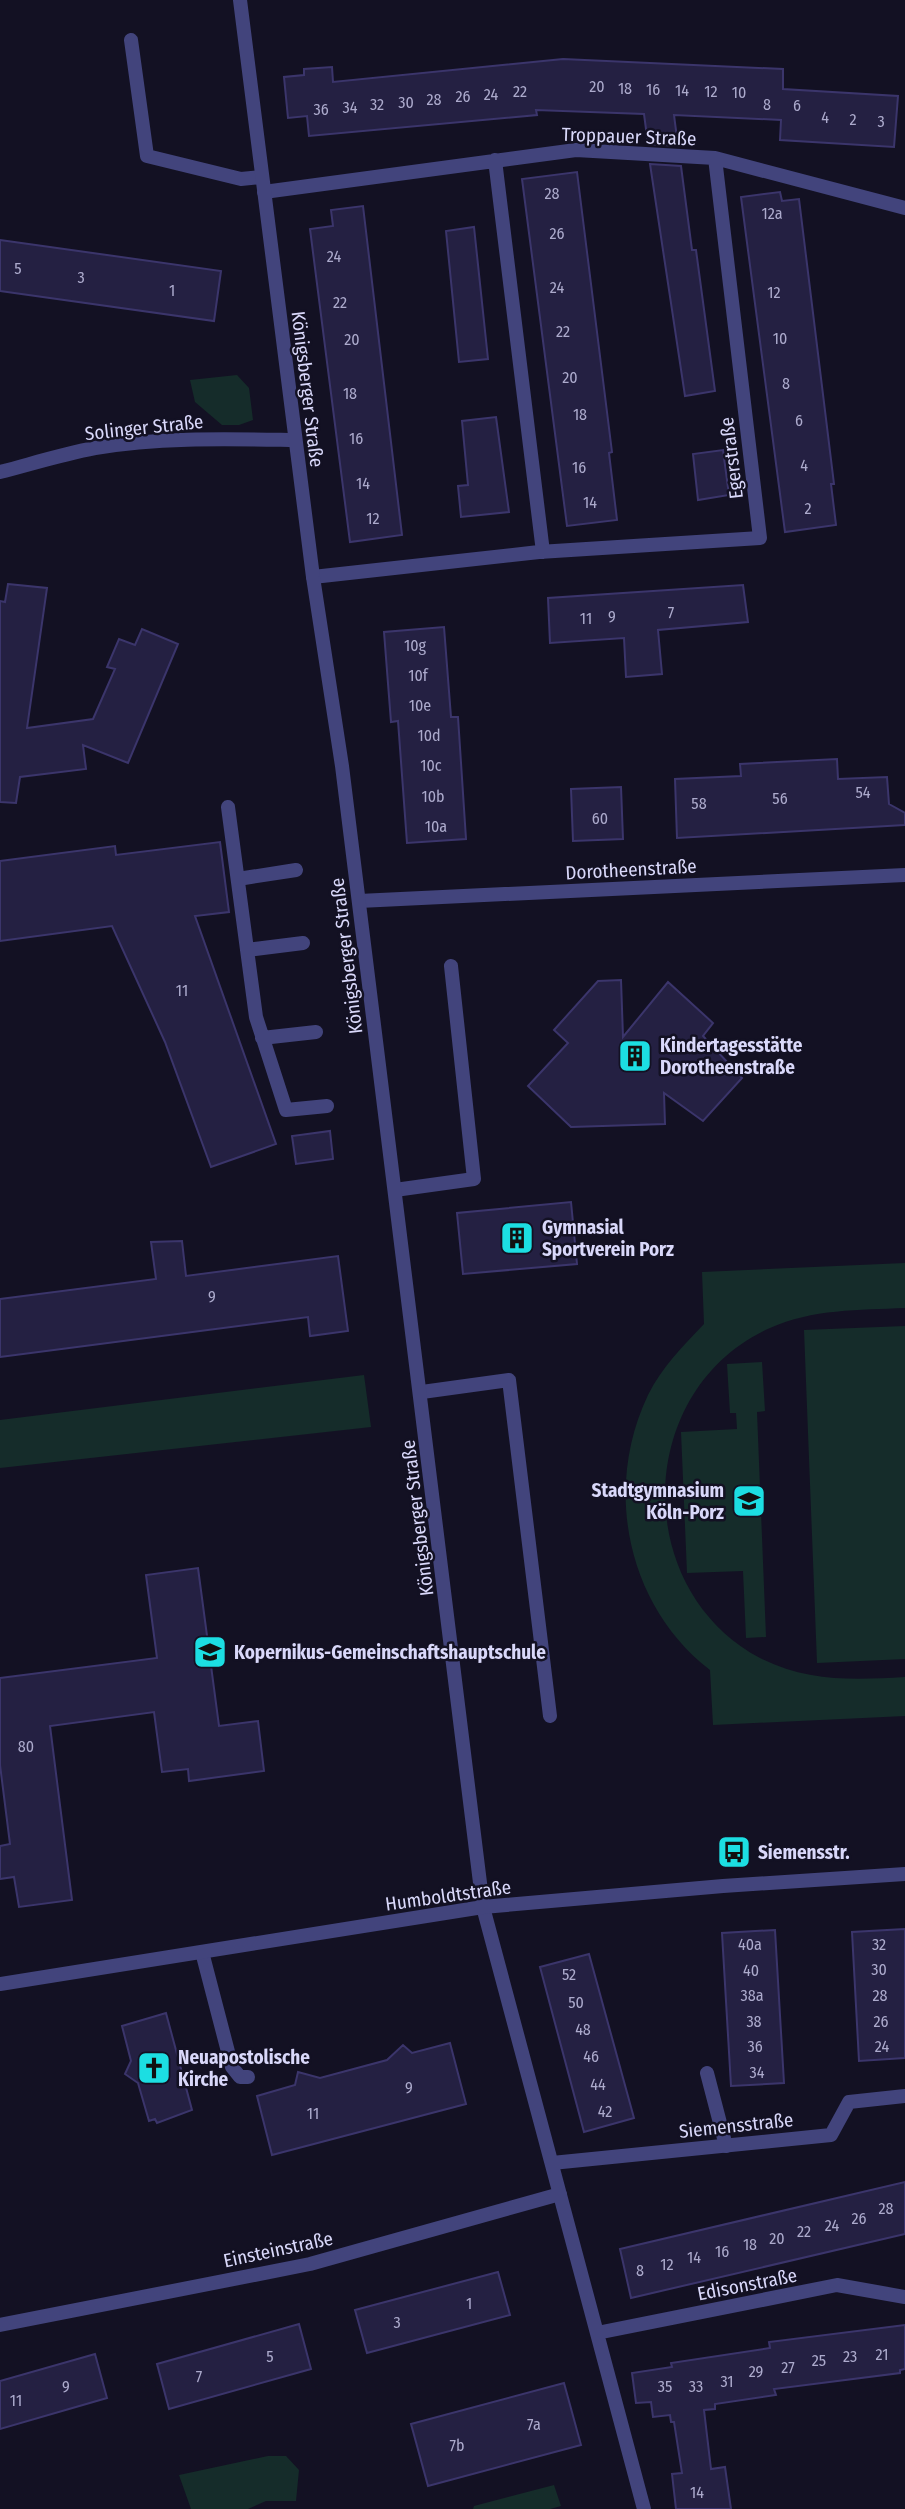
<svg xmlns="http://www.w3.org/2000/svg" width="905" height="2509" viewBox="0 0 905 2509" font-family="'Fira Sans Condensed',sans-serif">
	<rect width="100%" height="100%" fill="#131123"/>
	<path fill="#152c2a" d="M237 375 249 388 253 420 239 425H222L195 402 190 380Z
		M905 1263V1308C859 1310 812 1309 770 1328 634 1389 630 1589 760 1658 807 1682 854 1680 905 1677V1716L713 1725 710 1670C627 1606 603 1489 648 1395 662 1367 683 1346 704 1324L702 1272Z
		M905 1326V1659L817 1663 804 1330Z
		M762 1362 765 1411 757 1412 766 1637 746 1638 743 1571 687 1573 681 1432 737 1429 736 1413H730L727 1364Z
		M364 1375 371 1427 0 1468V1420Z
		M268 2456H286L299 2470 296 2501H266L248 2509H191L179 2475Z
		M554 2485 561 2506 550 2509H473L474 2506Z"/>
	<path fill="#242042" stroke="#3b356b" stroke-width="2" d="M563 59 783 69V89L898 96 894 147 780 140 781 120 674 115 678 146 648 144 644 114 536 110 537 115 309 136 307 116 288 118 284 77 304 75V69L332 67 333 82Z
		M650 164 681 166 692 250H696L715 391 685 396Z
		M577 172 612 452 609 453 617 520 567 526 522 179Z
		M780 192 782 201 799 199 834 484H831L836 525 785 532 741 197Z
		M363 206 402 535 350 542 310 229 333 226 331 210Z
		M474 227 488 359 459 362 446 231Z
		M0 240 221 271 214 321 0 291Z
		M496 417 509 512 461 517 458 486 468 485 462 421Z
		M723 450 729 495 698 500 693 454Z
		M8 584 47 588 27 728 93 719 115 669 107 667 119 639 135 645 142 629 178 644 128 763 83 745 86 769 20 777 16 803 0 802V601L5 602Z
		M743 585 748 622 658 630 662 674 626 677 624 638 550 643 548 598Z
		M444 627 451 717H458L466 839 407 843 398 721 391 722 384 632Z
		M837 759 838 779 887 777 889 804 905 813V825L677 838 675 779 741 776 740 764Z
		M621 787 623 839 573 841 571 789Z
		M220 842 229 912 195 916 276 1144 211 1167 165 1042 112 926 0 941V861L115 846 116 855Z
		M621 980 623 1037 668 982 713 1023 703 1036 742 1078 703 1121 664 1093 665 1124 571 1127 528 1086 568 1043 554 1030 598 981Z
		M330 1131 333 1159 296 1164 292 1136Z
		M571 1202 577 1264 463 1274 457 1213Z
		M182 1241 186 1276 338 1256 348 1331 310 1336 308 1317 0 1357V1299L156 1279 151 1242Z
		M198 1568 219 1726 258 1721 264 1771 189 1781 188 1769 162 1772 154 1712 50 1726 72 1900 19 1907 14 1877 0 1879V1846L10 1844 0 1765V1678L157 1658 146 1575Z
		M905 1929V2058L859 2061 852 1932Z
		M775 1930 784 2083 731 2086 722 1933Z
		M589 1954 634 2118 584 2132 540 1967Z
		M166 2013 192 2110 157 2123 155 2119 149 2121 138 2083 125 2074 131 2061 122 2026Z
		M450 2043 466 2104 272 2155 257 2096 295 2085 298 2072 320 2078 387 2060 403 2045 412 2053Z
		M905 2182V2234L631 2298 620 2249Z
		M498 2272 510 2315 367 2353 355 2310Z
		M299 2324 311 2369 169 2409 157 2364Z
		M905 2325V2369L900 2370V2373L774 2389 776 2395 715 2404V2409L704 2410 711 2469 725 2467 731 2509H676L672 2474 682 2473 674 2422H671L670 2415 653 2417 651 2402 636 2403 632 2373 672 2367 671 2363 770 2348 769 2342Z
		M95 2354 107 2398 0 2429V2381Z
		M564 2383 581 2445 428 2486 411 2424Z"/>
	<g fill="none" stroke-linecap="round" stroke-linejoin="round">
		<path stroke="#42447c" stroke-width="14" d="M131 40 147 156 241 179 262 177
			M228 807 256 1017 286 1110 327 1106
			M238 879 296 870
			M247 950 303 943
			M262 1038 316 1032
			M395 1190 474 1179 451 966
			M422 1392 509 1380 550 1716
			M202 1952 232 2067 240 2077H248
			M707 2073 726 2146"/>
		<path stroke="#42447c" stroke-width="14" d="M495 160 543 552
			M264 192 576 150 715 158 905 208
			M0 472C31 464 63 454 95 448 161 437 228 439 295 440
			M313 577 539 552 760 538 715 158
			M359 901 905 875
			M483 1907 644 2509
			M552 2163 831 2135 849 2102 905 2096
			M0 2325 310 2264 560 2194
			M597 2333 837 2285 905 2297"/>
		<path stroke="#42447c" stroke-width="14" d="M240 0 313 577 342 766 483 1907
			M0 1984 483 1907 723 1886 905 1874"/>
	</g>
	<defs>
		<symbol id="building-square" viewBox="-11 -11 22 22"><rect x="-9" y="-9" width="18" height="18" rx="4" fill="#1cdee2" stroke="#131123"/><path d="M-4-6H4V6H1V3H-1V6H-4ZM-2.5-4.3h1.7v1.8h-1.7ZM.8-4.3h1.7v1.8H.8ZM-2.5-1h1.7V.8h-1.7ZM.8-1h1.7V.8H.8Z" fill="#111"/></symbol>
		<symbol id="school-square" viewBox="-11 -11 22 22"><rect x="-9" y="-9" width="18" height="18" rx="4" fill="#1cdee2" stroke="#131123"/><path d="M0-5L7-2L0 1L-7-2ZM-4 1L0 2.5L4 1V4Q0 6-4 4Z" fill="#111"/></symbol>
		<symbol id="bus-square" viewBox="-11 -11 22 22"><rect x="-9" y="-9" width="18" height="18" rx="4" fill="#1cdee2" stroke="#131123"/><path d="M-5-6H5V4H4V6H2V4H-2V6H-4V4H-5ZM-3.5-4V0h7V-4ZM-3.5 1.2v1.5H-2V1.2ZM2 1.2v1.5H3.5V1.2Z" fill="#111"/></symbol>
		<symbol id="church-square" viewBox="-11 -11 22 22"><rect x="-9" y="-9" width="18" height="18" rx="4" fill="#1cdee2" stroke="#131123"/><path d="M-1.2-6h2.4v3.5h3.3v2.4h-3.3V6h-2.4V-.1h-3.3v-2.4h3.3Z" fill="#111"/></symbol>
	</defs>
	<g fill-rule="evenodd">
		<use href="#building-square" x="616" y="1037" width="38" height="38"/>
		<use href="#building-square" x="498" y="1219" width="38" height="38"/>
		<use href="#school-square" x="730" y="1482" width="38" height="38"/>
		<use href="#school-square" x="191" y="1633" width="38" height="38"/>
		<use href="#bus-square" x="715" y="1833" width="38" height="38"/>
		<use href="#church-square" x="135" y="2049" width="38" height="38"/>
	</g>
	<g text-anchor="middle" stroke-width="5" stroke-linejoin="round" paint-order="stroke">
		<g font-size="16" fill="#acaacc">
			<text x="597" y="92">20</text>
			<text x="625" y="94">18</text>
			<text x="653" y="95">16</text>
			<text x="682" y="96">14</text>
			<text x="520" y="97">22</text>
			<text x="711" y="97">12</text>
			<text x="739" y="98">10</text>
			<text x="491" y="100">24</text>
			<text x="463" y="102">26</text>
			<text x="434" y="105">28</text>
			<text x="406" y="108">30</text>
			<text x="377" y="110">32</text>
			<text x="767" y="110">8</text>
			<text x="797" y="111">6</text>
			<text x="350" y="113">34</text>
			<text x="321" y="115">36</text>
			<text x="825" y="123">4</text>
			<text x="853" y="125">2</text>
			<text x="881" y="127">3</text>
			<text x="552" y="199">28</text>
			<text x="772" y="219">12a</text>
			<text x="557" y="239">26</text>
			<text x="334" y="262">24</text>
			<text x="18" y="274">5</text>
			<text x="81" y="283">3</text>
			<text x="557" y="293">24</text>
			<text x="172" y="296">1</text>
			<text x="774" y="298">12</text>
			<text x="340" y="308">22</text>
			<text x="563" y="337">22</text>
			<text x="780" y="344">10</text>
			<text x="352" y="345">20</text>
			<text x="570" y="383">20</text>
			<text x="786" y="389">8</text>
			<text x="350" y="399">18</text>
			<text x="580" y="420">18</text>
			<text x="799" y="426">6</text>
			<text x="356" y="444">16</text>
			<text x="804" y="471">4</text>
			<text x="579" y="473">16</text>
			<text x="363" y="489">14</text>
			<text x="590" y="508">14</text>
			<text x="808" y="514">2</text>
			<text x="373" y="524">12</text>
			<text x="671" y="618">7</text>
			<text x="612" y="622">9</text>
			<text x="586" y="624">11</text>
			<text x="415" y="651">10g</text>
			<text x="418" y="681">10f</text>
			<text x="420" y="711">10e</text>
			<text x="429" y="741">10d</text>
			<text x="431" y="771">10c</text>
			<text x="863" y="798">54</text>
			<text x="433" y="802">10b</text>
			<text x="780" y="804">56</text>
			<text x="699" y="809">58</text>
			<text x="600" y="824">60</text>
			<text x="436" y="832">10a</text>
			<text x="182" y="996">11</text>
			<text x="212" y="1302">9</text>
			<text x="26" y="1752">80</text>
			<text x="750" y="1950">40a</text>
			<text x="879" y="1950">32</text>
			<text x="879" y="1975">30</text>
			<text x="751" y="1976">40</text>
			<text x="569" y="1980">52</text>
			<text x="752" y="2001">38a</text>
			<text x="880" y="2001">28</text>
			<text x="576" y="2008">50</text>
			<text x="754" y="2027">38</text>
			<text x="881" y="2027">26</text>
			<text x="583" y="2035">48</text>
			<text x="755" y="2052">36</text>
			<text x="882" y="2052">24</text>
			<text x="591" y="2062">46</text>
			<text x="757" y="2078">34</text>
			<text x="598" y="2090">44</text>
			<text x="409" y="2093">9</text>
			<text x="605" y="2117">42</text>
			<text x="313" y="2119">11</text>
			<text x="886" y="2214">28</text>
			<text x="859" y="2224">26</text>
			<text x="832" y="2231">24</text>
			<text x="804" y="2237">22</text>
			<text x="777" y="2244">20</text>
			<text x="750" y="2250">18</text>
			<text x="722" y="2257">16</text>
			<text x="694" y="2263">14</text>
			<text x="667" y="2270">12</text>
			<text x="640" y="2276">8</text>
			<text x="469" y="2309">1</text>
			<text x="397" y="2328">3</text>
			<text x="882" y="2360">21</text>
			<text x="270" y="2362">5</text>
			<text x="850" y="2362">23</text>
			<text x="819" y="2366">25</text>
			<text x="788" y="2373">27</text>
			<text x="756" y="2377">29</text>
			<text x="199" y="2382">7</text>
			<text x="727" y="2387">31</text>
			<text x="66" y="2392">9</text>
			<text x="665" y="2392">35</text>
			<text x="696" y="2392">33</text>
			<text x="16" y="2406">11</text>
			<text x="534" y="2430">7a</text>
			<text x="457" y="2451">7b</text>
			<text x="697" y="2498">14</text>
		</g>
		<g font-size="19" fill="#d9d8fa" stroke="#131123">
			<text transform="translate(629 136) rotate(2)" y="7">Troppauer Straße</text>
			<text transform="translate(308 389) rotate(83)" y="7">Königsberger Straße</text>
			<text transform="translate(144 427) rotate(-6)" y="7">Solinger Straße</text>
			<text transform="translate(731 458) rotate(-97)" y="7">Egerstraße</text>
			<text transform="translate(631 869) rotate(-3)" y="7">Dorotheenstraße</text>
			<text transform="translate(346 956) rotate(-97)" y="7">Königsberger Straße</text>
			<text transform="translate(417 1518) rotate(-97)" y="7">Königsberger Straße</text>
			<text transform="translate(448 1895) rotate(-8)" y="7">Humboldtstraße</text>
			<text transform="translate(736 2125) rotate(-6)" y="7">Siemensstraße</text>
			<text transform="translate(278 2249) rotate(-12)" y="7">Einsteinstraße</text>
			<text transform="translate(747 2284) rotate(-11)" y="7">Edisonstraße</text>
		</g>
		<g font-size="19" font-weight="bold" fill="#d9d8fa" stroke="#131123" text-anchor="start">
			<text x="660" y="1052">Kindertagesstätte<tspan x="660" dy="22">Dorotheenstraße</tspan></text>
			<text x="542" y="1234">Gymnasial<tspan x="542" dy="22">Sportverein Porz</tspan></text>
			<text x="724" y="1497" text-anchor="end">Stadtgymnasium<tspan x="724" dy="22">Köln-Porz</tspan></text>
			<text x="234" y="1659">Kopernikus-Gemeinschaftshauptschule</text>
			<text x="758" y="1859">Siemensstr.</text>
			<text x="178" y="2064">Neuapostolische<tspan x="178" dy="22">Kirche</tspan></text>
		</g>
	</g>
</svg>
